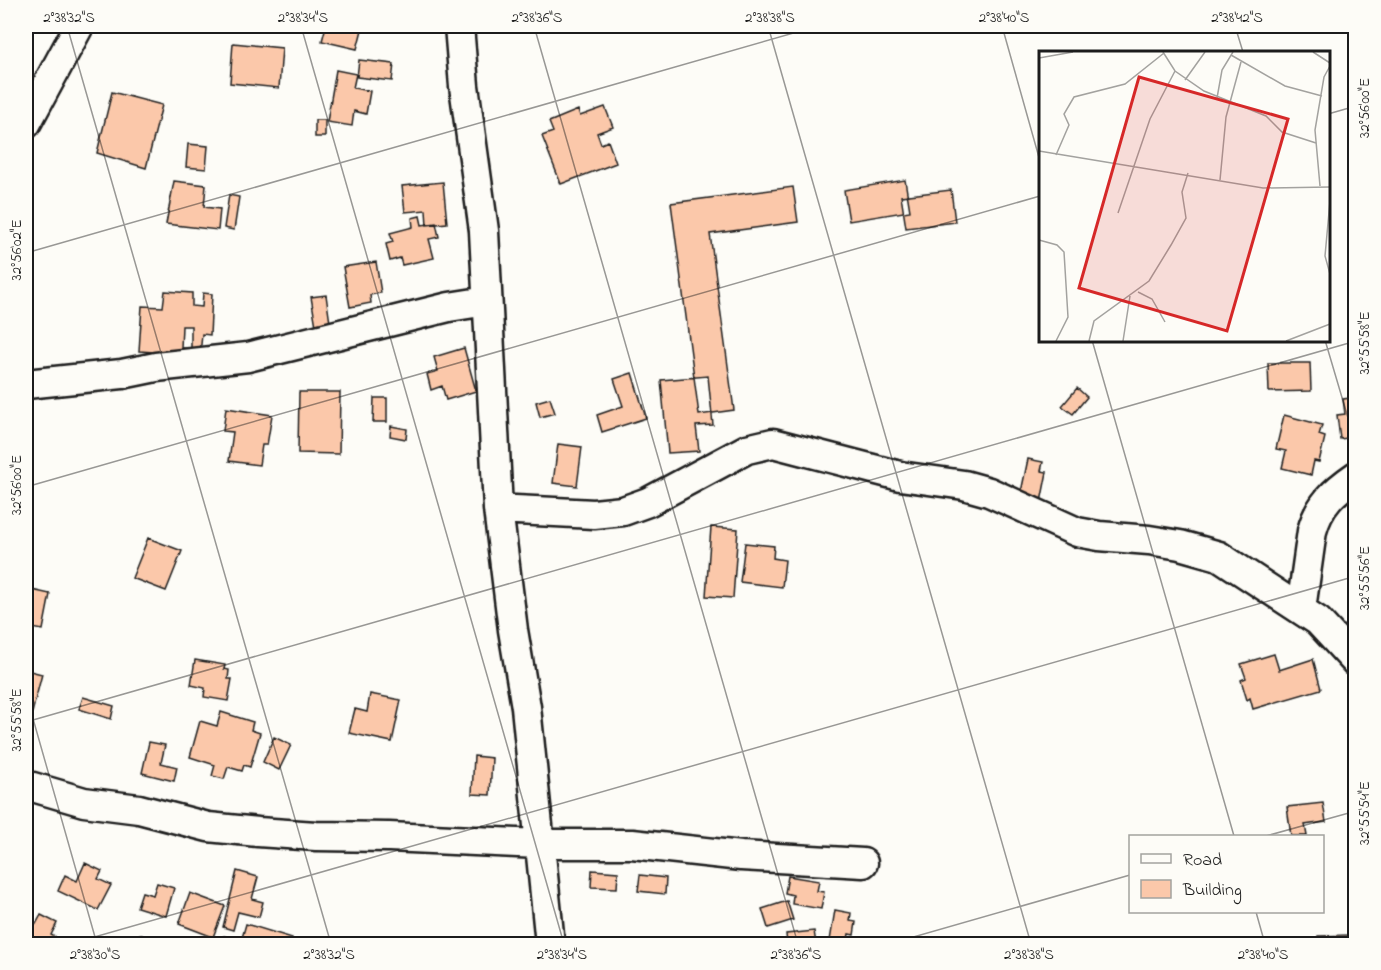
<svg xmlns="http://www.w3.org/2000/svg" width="1381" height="970" viewBox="0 0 1381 970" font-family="'Indie Flower',sans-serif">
	<rect width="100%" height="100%" fill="#fdfcf7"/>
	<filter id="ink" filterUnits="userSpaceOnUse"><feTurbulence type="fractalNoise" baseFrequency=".0167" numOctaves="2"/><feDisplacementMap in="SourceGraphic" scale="12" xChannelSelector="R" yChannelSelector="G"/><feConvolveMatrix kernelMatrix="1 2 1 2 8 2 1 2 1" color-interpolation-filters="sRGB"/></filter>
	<g filter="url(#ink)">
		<path fill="#fbc8aa" stroke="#1c1c1c" stroke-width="1.5" fill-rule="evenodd" d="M326 26H363L357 49 322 41Z
			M233 43 282 48 279 88 230 83Z
			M359 60 394 64 392 81 357 77Z
			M336 70 356 74 353 88 370 91 366 114 354 111 352 126 327 122Z
			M112 92 162 105 146 168 97 153Z
			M605 107 613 127 597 133 601 144 608 141 616 163 561 184 542 136 553 132 549 122 578 110 580 116Z
			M315 120H325V137H315Z
			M188 144 208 146 206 169 186 167Z
			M905 180 910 211 849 221 844 190Z
			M174 181 206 185 204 207 220 209 218 230 166 224Z
			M443 182 447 223 427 225 426 210 405 212 402 186Z
			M793 187 798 222 710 234 734 410 699 415 671 203Z
			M951 190 955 222 906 228 901 196Z
			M229 195 239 197 234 230 224 228Z
			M420 216 422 225 436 223 439 237 429 239 434 258 402 265 400 258 390 261 386 244 393 242 390 233 413 227 412 218Z
			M376 262 381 293 370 295 371 303 350 307 343 267Z
			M165 291 192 293V306L202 307 203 293 212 294 210 335 202 334 200 355 139 351 142 306 163 307ZM182 326H191V348H181Z
			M326 295 331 330 317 332 311 297Z
			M464 348 476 391 446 400 442 386 431 390 427 374 438 371 434 357Z
			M1268 363H1310L1311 391 1269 392Z
			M632 373 646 418 602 432 597 415 623 406 614 379Z
			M708 376 713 425 696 426 699 451 668 453 661 380Z
			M1356 385V437L1340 439 1337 415 1345 414 1343 399 1351 398 1350 386Z
			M1077 388 1087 397 1073 414 1062 406Z
			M299 392H340L339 454 298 453Z
			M374 398H387V422H373Z
			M550 398 555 413 540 417 536 402Z
			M226 408 272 415 267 445H262L259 465 229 461 233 432 223 431Z
			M1284 415 1322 425 1319 435 1325 437 1319 462 1314 461 1311 475 1282 468 1286 451 1276 449Z
			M391 426 407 429 406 439 390 436Z
			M558 444 582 447 577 486 553 483Z
			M1028 459 1043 462 1041 471 1047 472 1041 502 1020 497Z
			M711 527 738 529 733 598 706 596Z
			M148 538 182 551 166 591 132 578Z
			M745 543 774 546 773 558 785 560 782 587 740 582Z
			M32 590 50 594 43 630 26 627Z
			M1274 654 1279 670 1313 659 1321 689 1253 709 1250 698 1247 700 1241 680 1246 678 1241 664Z
			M195 660 225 665 224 669 229 670 228 679H232L228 701 204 697 205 688 191 685Z
			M26 670 42 674 32 713 26 711Z
			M370 694 401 700 392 742 349 733 355 709 367 712Z
			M83 697 114 706 111 719 79 709Z
			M221 712 253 722 251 730 260 733 250 767 244 765 242 771 228 767 224 779 212 776 215 765 190 757 200 721 217 726Z
			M274 737 291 745 279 770 263 762Z
			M149 742 165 745 161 763 177 767 174 781 142 773Z
			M474 756 492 758 490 795 472 794Z
			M1323 803 1326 822 1305 825 1307 836H1291L1287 807Z
			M85 863 102 871 98 879 111 885 98 910 58 891 65 875 77 881Z
			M592 870 618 872 617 888 591 887Z
			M237 871 258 877 252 899 263 902 259 917 238 912 233 930 223 927Z
			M640 875 666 878 665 894 638 891Z
			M788 876 819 881 817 891 824 892 821 909 792 904 793 895 785 893Z
			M157 883 174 888 166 916 137 907 142 892 153 895Z
			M190 893 225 906 213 937 179 924Z
			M787 901 793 920 768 928 762 909Z
			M835 910 851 913 850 921 856 922 854 935 849 934 847 944 830 941Z
			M41 915 57 923 51 935 65 943 64 944H26V918L36 924Z
			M246 924 292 938 290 944H262L242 938Z
			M814 931 816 944H787L786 934Z
			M140 934 156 943V944H134Z
			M1351 935V944H1318V936Z
			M224 936 248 944H220Z"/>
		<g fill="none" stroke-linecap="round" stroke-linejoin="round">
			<defs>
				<path id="minor" d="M459 26 464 86 484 231 498 509 513 630 526 707 550 944
					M26 124 79 26
					M26 384 122 374 156 367 248 357 449 307 487 301
					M498 509 594 514 623 511 648 502 747 449 773 443 900 476 964 485 989 492 1077 532 1099 536 1149 540 1180 545 1219 556 1318 621 1356 662
					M1301 609 1312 531C1319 505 1334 491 1356 476
					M26 785 84 802 139 809 208 827 258 832 316 836 389 837 539 844H632L741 856 863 863"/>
			</defs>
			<use href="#minor" stroke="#1c1c1c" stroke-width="33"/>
			<use href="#minor" stroke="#fdfcf7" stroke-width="28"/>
		</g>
	</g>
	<path fill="none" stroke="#1c1c1c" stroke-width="1.5" stroke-opacity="0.45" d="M67 26 331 944M301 26 564 944M534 26 798 944M768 26 1031 944M1002 26 1040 161M1235 26 1243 52M1328 114 1356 106M26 253 818 26M1092 340 1234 836M1325 340 1356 445M26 487 1040 196M26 694 97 944M26 722 1356 341M1266 836 1356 811M1256 912 1265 944M70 944 1356 576M889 944 1130 875"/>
	<g transform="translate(1039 51)">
		<rect width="291" height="291" fill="#fdfcf7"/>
		<path fill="none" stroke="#a3a29f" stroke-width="1.5" d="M124 1 136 20 165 40 227 65 243 81 277 92M274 1 291 12M192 4 246 35 283 45M0 7 34 1M146 29 166 1M178 47 183 19 194 1M0 100 224 137 291 136M17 104 30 74 25 63 35 46 86 33 125 2M181 129 187 66 202 11M281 135 276 79 285 26 291 15M291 150 286 205 291 223M79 162 111 68 136 20M0 189 18 194 25 201 29 266 17 290M99 241 113 248 126 271M50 290 55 270 110 230 132 194 147 167 143 141 149 122M84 290 91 245M247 290 291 273"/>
		<path fill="#d62828" fill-opacity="0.15" stroke="#d62828" stroke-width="3" d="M100 26 249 68 188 280 40 237Z"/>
		<rect width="291" height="291" fill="none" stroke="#1c1c1c" stroke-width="3"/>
	</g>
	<rect width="1381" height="970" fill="none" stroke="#fdfcf7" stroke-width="66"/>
	<rect x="1129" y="835" width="195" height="78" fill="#fdfcf7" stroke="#a3a29f" stroke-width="1.5"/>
	<rect x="1141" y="854" width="30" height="9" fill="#fdfcf7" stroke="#a3a29f" stroke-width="1.5"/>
	<text x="1183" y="865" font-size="18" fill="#1c1c1c">Road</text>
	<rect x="1141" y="880" width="30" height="18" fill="#fbc8aa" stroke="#a3a29f" stroke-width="1.5"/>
	<text x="1183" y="895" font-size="18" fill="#1c1c1c">Building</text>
	<rect x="33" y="33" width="1315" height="904" fill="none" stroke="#1c1c1c" stroke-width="2"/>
	<g font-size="15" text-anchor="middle" fill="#1c1c1c">
		<text x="69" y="22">2°38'32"S</text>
		<text x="303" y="22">2°38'34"S</text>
		<text x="537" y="22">2°38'36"S</text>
		<text x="770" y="22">2°38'38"S</text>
		<text x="1004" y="22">2°38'40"S</text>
		<text x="1237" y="22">2°38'42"S</text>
		<text transform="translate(1364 108) rotate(-90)" y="5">32°56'00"E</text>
		<text transform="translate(16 250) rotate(-90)" y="5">32°56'02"E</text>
		<text transform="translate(1364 343) rotate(-90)" y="5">32°55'58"E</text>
		<text transform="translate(16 485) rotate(-90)" y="5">32°56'00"E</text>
		<text transform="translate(1364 578) rotate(-90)" y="5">32°55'56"E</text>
		<text transform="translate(16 720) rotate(-90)" y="5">32°55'58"E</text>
		<text transform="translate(1364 813) rotate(-90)" y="5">32°55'54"E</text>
		<text x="95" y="959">2°38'30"S</text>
		<text x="329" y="959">2°38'32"S</text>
		<text x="562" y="959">2°38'34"S</text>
		<text x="796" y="959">2°38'36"S</text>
		<text x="1029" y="959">2°38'38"S</text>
		<text x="1263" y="959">2°38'40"S</text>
	</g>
</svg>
